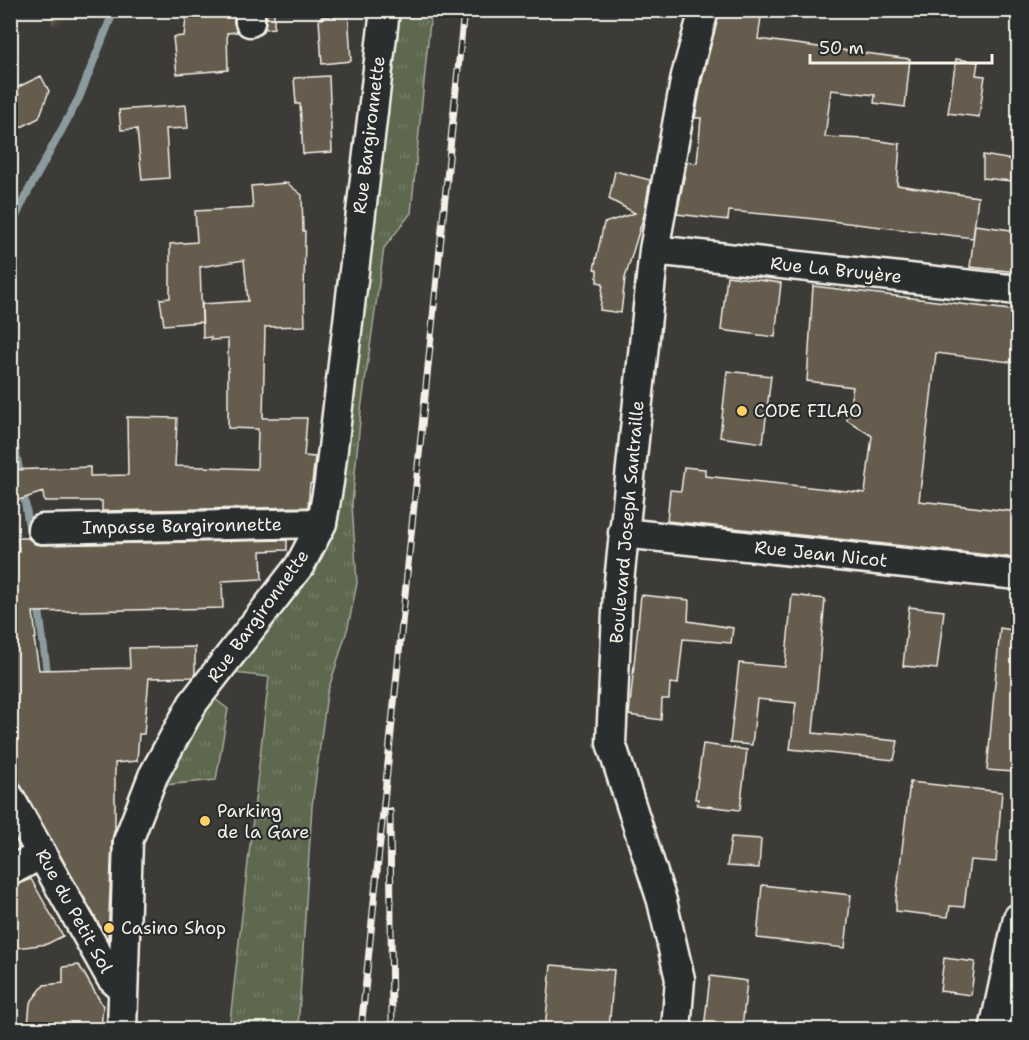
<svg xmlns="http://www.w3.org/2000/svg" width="1029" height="1040" viewBox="0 0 1029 1040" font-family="'Shantell Sans',sans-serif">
	<defs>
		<pattern id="industrial-furrows" width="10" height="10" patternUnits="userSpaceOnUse" patternTransform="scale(1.5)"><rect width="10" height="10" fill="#49453e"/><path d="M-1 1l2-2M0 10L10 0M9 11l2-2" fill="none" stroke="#64605a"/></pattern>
		<pattern id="grass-tufts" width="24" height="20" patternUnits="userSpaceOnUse" patternTransform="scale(1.5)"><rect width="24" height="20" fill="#5d674f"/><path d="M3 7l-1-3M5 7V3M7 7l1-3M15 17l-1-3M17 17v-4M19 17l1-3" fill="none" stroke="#757d68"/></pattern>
	</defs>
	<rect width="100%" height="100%" fill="#3c3b37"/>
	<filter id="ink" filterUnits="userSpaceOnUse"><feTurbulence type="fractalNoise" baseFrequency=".0167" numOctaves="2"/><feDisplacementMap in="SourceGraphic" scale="12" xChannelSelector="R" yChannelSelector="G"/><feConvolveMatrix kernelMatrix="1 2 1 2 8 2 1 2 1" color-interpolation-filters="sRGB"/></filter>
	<g filter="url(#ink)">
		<path fill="url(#industrial-furrows)" d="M45 11H85L53 26Z"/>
		<path fill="url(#grass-tufts)" stroke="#a8ac9c" stroke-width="1.5" d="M400 11H431L411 213 384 248 361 410 352 504 357 583 348 627 327 694 312 806 298 1029 229 1030 269 677 233 673 316 571 337 515Z
			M215 699 228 709 216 780 163 785 191 733Z"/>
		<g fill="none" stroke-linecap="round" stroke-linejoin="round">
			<path stroke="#8c9b9e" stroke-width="8" d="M10 229 25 197 79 98 114 10
				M10 423 21 479
				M23 490 32 545
				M38 602 48 680"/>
		</g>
		<path fill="#665c4d" stroke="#f4f1e8" stroke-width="1.5" d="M187 10H234V23L237 32 227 33 228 70 177 74 173 37 184 36Z
			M267 10H274V28L265 29Z
			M331 10H348L351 61 322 64 319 19H322V17L331 16Z
			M720 10H762L758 39 910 59 905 107 874 103 875 95 831 90 825 137 867 139 900 144 897 185 978 197 973 238 806 218 729 211 728 220 677 214 687 162 697 163 701 118H695L702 80Z
			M956 59 978 62 976 75 985 76 979 117 948 113Z
			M41 76 49 91 39 118 10 133V100L19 96 16 88Z
			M329 76 332 152 303 154 300 104H296L294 78Z
			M186 105 188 128 166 129 169 178 142 180 137 129 121 130 119 110Z
			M983 155 1013 160 1011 181 983 178Z
			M615 171 650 180 644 215 625 278 621 313 600 310 603 283 597 282V270L594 269 604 223 635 213 609 199Z
			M287 183 302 195 303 231H305L304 296 305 326 265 327 263 418H307L304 456 315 457 312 483 310 484 308 507 102 511V501H44L43 492 10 503V470L90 467V476L128 475 127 417 177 418 175 466 257 469 258 429 228 428V339L211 340V337L203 338 202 304 248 301 244 260 200 267 202 322 164 325 160 299 170 298V244L197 242 195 211 253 208 251 186Z
			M975 225 1018 231V272L970 267Z
			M727 276 781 283 775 337 721 330Z
			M813 286 1018 311V363L936 353 919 501 1018 512V558L667 521 670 490 681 491 684 467 705 469V476L865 493 872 436 847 420 853 387 807 381Z
			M727 371 771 376 763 443 720 437Z
			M18 538H28L35 544 42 545 287 540V550L261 551 262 579 222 581 223 608 33 612 36 638 34 639 39 670 130 668 129 648 195 647V673L193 677 149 678 144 734H139L137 761 115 763V828L112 840 108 940 10 766V554L19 551Z
			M641 595 689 600 688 621 733 628 731 643 683 639 678 684 670 683 669 699H662L661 720 629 715Z
			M792 595 825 599 813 733 898 741 894 760 790 749 796 703 757 699 752 745 730 743 739 663 785 667Z
			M909 607 944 611 937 669 903 666Z
			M1000 628 1018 631V749L1014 772 987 770Z
			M703 744 747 750 740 810 697 805 698 799H695Z
			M910 782 1002 792 996 862 970 860 964 907 950 906 948 917 896 911V900Z
			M731 837 761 839 759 868 727 866Z
			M31 879 63 936 47 944 10 949V887Z
			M762 885 851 895 845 948 757 938Z
			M944 958 975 962 971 995 940 991Z
			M79 965 103 1006 101 1029H74L28 1025 30 1003 44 985 63 983V967Z
			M551 965 614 970 609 1029H545Z
			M710 976 747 981 742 1029H704Z"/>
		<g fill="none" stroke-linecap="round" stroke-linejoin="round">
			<defs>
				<path id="street" d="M250 22V10
					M654 250 1018 290
					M42 529 322 523
					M623 533 1018 575
					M10 798 111 978 123 989
					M10 871 42 854
					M122 1030 128 841 153 776 193 703 300 565 322 523 329 482 385 10
					M676 1030 680 979 662 901 611 743 618 591 654 250 686 76 704 10
					M994 1030 1018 918"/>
			</defs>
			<use href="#street" stroke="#f4f1e8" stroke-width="33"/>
			<use href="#street" stroke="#2a2d2e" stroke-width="28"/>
			<defs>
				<path id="rail" d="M390 811 392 1030
					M361 1030 464 10"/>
			</defs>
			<use href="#rail" stroke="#f4f1e8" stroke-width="7"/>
			<use href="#rail" stroke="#2a2d2e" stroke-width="4.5" stroke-dasharray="14" stroke-linecap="butt"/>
		</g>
	</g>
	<g fill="#ffd166" stroke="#2a2d2e" stroke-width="2">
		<circle cx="742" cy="411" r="6"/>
		<circle cx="205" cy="821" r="6"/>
		<circle cx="109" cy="928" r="6"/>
	</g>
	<g text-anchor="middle" stroke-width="4.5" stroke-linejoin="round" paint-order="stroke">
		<g font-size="18" fill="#f4f1e8" stroke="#2a2d2e">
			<text transform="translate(369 135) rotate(-83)" y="6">Rue Bargironnette</text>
			<text transform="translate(836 270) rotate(6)" y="6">Rue La Bruyère</text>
			<text transform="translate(627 522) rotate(-85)" y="6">Boulevard Joseph Santraille</text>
			<text transform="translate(182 526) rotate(-1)" y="6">Impasse Bargironnette</text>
			<text transform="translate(821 554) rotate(6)" y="6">Rue Jean Nicot</text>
			<text transform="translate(258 616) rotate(-54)" y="6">Rue Bargironnette</text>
			<text transform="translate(74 911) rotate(61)" y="6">Rue du Petit Sol</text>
		</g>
		<g font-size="18" fill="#f4f1e8" stroke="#2a2d2e" text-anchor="start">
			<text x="754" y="417">CODE FILAO</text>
			<text x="217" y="817">Parking<tspan x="217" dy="21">de la Gare</tspan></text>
			<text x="121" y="934">Casino Shop</text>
		</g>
	</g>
	<rect width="1029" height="1040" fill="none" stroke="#2a2d2e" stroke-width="36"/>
	<rect x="18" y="18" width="993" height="1004" fill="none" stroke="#f4f1e8" stroke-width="2" filter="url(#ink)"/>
	<path d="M810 54v9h182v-9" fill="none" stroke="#f4f1e8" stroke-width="3"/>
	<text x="819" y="54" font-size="18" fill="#f4f1e8" stroke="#2a2d2e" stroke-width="4.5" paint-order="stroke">50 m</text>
</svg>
